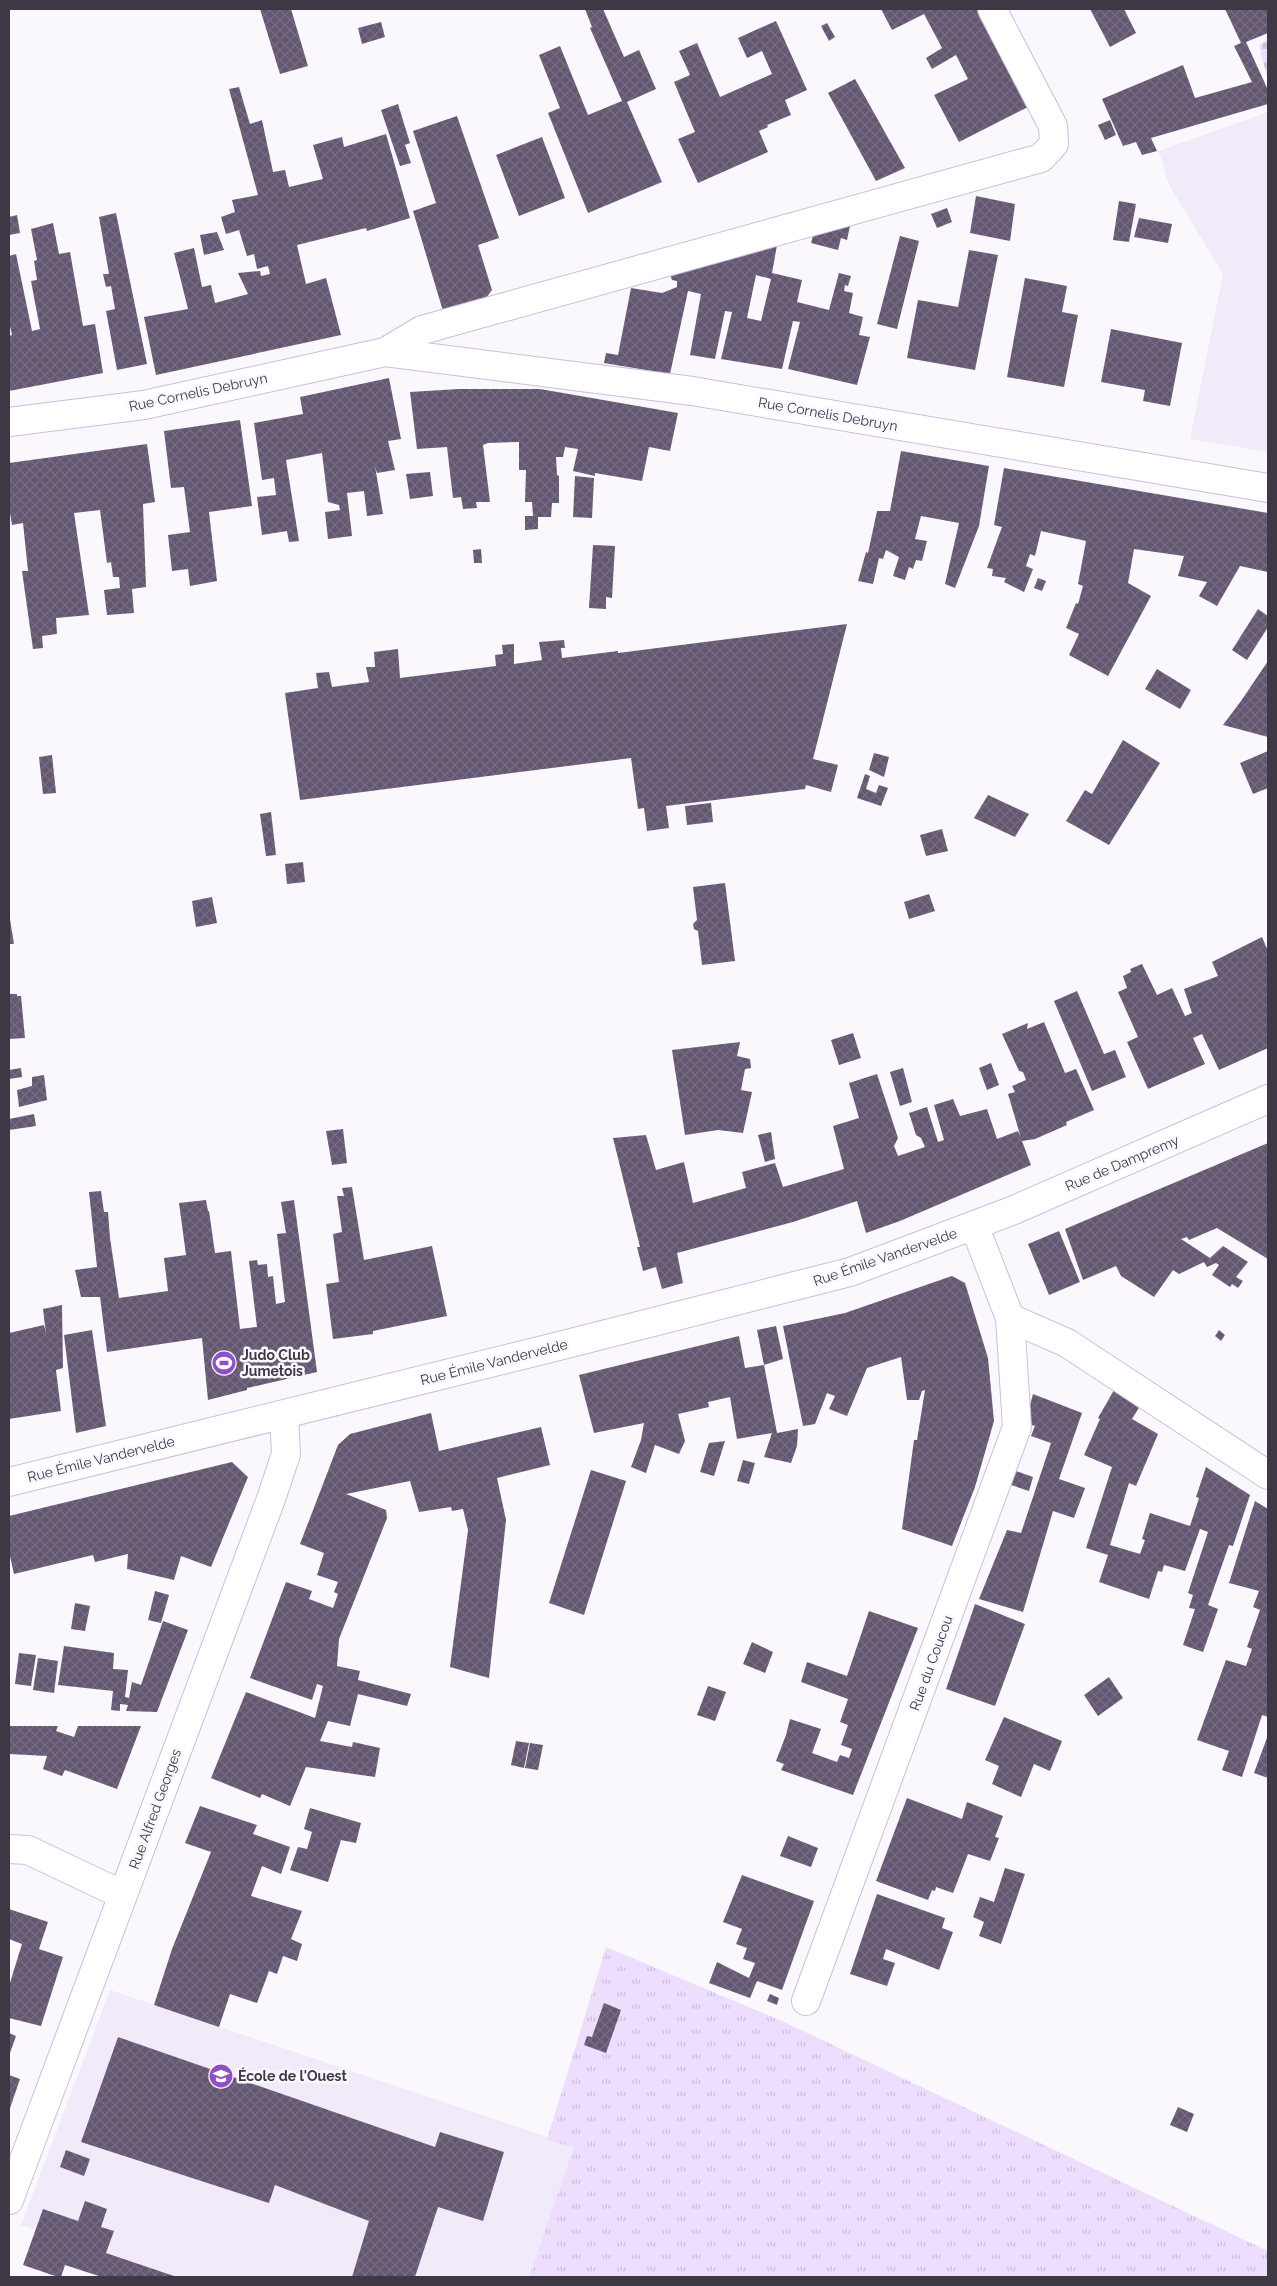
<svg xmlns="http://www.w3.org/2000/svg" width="1277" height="2286" viewBox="0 0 1277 2286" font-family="Raleway,sans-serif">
	<defs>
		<pattern id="grass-tufts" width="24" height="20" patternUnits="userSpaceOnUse" patternTransform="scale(1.25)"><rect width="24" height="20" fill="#eddefd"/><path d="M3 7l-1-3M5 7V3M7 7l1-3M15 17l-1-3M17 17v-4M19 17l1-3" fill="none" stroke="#ccbfda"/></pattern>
		<pattern id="cemetery-stones" width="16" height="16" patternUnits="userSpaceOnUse" patternTransform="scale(1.25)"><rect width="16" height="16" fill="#eddefd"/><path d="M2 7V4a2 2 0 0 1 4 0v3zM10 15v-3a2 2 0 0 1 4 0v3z" fill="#ccbfda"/></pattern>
		<pattern id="building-cross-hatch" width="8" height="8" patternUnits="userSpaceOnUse" patternTransform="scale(1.25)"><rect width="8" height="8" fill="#645772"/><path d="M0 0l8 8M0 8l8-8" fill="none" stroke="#776d83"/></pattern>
	</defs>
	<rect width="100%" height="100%" fill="#faf7fd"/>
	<path fill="#f1eaf9" d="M1268 112V452L1190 439 1223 274 1169 185 1159 151Z
		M110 1990 575 2146 529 2277H178L21 2225Z"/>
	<path fill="url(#grass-tufts)" d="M606 1947 784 2022 1268 2251V2277H529L574 2147 547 2140Z"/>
	<path fill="url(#cemetery-stones)" d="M1268 39V81L1259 45Z"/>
	<path fill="url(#building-cross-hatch)" fill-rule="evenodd" d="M260 9H291L308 66 280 74Z
		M585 9H603L624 57 639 50 656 89 627 102 662 182 588 213 548 113 560 108 539 55 560 46 588 115 622 101 590 28 592 27Z
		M881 9H980L1030 106 959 142 934 95 968 79 956 55 932 69 926 58 942 48 924 14 892 30Z
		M1090 9H1124L1136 33 1110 47Z
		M1225 9H1268V33L1246 42 1268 90V104L1151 138 1157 151 1142 155 1136 142 1123 146 1102 99 1183 65 1195 98 1252 82 1234 46 1241 43Z
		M776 21 807 90 785 100 791 115 767 125 768 127 759 131 768 152 698 183 678 139 695 132 674 82 690 75 679 51 697 43 720 97 772 74 762 51 747 58 738 38Z
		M381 22 385 37 362 44 358 28Z
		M827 23 835 37 829 41 821 26Z
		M855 79 905 168 876 181 828 93Z
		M239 87 250 124 262 120 273 172 285 170 289 187 323 179 313 145 342 137 344 147 386 134 410 218 367 231 366 228 297 245 306 284 326 278 341 335 156 375 144 317 188 309 174 253 194 248 202 287 211 285 215 303 248 294 238 273 260 271 261 276 270 274 268 266 257 269 254 254 247 256 239 230 226 234 221 217 235 212 232 200 258 195 229 89Z
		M398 104 410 143 405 145 411 163 400 166 381 110Z
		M457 116 499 238 478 245 492 290 486 298 443 311 413 211 436 203 413 131Z
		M1110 120 1116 135 1105 140 1098 125Z
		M542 137 565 198 519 216 496 155Z
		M976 196 1015 204 1010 241 970 233Z
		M1119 201 1136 204 1129 242 1113 240Z
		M947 208 952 222 937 228 931 214Z
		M116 213 147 364 117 370 106 311 115 309 111 286 106 287 103 274H109L99 217Z
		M17 215 20 233 9 235V217Z
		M1139 218 1172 224 1168 243 1134 237Z
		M53 223 59 254 70 252 83 326 95 324 103 373 9 391V336L12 335 9 322V256L16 254 32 331 40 329 31 281 37 280 34 261 37 260 31 229Z
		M850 226 847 240 841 238 838 250 811 243 813 236Z
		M217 232 224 250 204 255 200 235Z
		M900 236 919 241 897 329 877 324Z
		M777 245 772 273 802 280 797 302 829 310 839 273 851 276 848 286 845 285 844 291 853 293 849 313 863 317 859 335 870 337 857 385 788 369 800 322 793 321 782 369 721 359 732 312 725 311 715 359 690 355 701 294 688 291 670 374 604 363 606 353 618 355 631 288 662 293 677 287V281L672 280 670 274ZM756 275 771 279 761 321 747 318Z
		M969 250 998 255 975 370 907 358 918 300 958 307Z
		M1025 278 1067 286 1062 312 1078 315 1064 387 1007 377Z
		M1111 329 1182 343 1170 406 1143 401 1145 390 1101 382Z
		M389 378 401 439 388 441 395 470 377 473 375 466 383 514 367 516 364 491 347 493 352 536 328 539 325 512 340 510 339 505 328 502 322 453 286 460 299 541 289 542 287 531 262 535 257 497 276 495 274 478 262 480 254 423 303 414 300 397Z
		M459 389H540L678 413 670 451 649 447 642 481 595 473V476L573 471 578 449 565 447 563 457H556L557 475 559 476V503H552L551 517H538V529L525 530V516H533L532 502H525L526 470H519V442L488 443 483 445 490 502H476L477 508 463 509 461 497 453 498 447 447 417 449 410 392Z
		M240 420 252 506 209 512 217 581 190 586 188 569 172 571 168 535 190 532 184 487 171 488 164 431Z
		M147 444 155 502 143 504 146 587 132 589 134 613 107 615 104 590 120 588 119 577H113L111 562 107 563 100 510 74 513 89 615 56 618 57 634 42 636 43 648 33 649 22 571H28L23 523 12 525 9 507V463Z
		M901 451 989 466 979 526 955 588 945 584 959 523 921 516 915 539 927 541 922 561 916 560 913 569 909 567 905 580 893 576 899 557 886 550 883 559 879 558 873 584 858 581 866 552 868 553 877 511H890Z
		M1004 468 1268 513V572L1240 566 1217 606 1199 596 1207 582 1178 576 1184 556 1134 549 1128 583 1151 596 1108 676 1069 655 1079 634 1066 628 1076 603 1078 604 1083 586 1078 584 1086 541 1041 531 1035 556 1030 554 1026 566 1033 569 1024 592 1004 582 1006 578 992 576 993 569 987 568 1002 527 994 525Z
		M430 472 433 496 410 499 406 474Z
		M575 476 594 478 592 518 573 517Z
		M593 545 615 546 612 598 606 597V609L589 608Z
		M481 549 482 563H474L473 550Z
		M1038 578 1046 581 1042 591 1034 588Z
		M1258 609 1268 616V627L1247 660 1232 650Z
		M847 624 813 759 838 765 831 792 806 785 805 789 666 806 669 828 647 831 644 808 638 809 631 758 300 800 285 693 318 688 316 673 329 672 332 687 369 682 366 667H375L374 652 398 649 400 678 496 666 495 655 503 654 502 645 514 644V664L542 660 539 642 564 640 565 648H561L562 658 618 651V653Z
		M1268 661V737L1223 725 1241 701Z
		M1157 669 1191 690 1180 709 1145 689Z
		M1123 740 1160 763 1109 845 1066 821 1085 790 1092 794Z
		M1268 751V788L1253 794 1240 763Z
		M874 753 889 757 884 777 869 770Z
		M52 755 56 793 43 794 39 757Z
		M865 774 870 776 866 789 876 793 879 785 888 788 881 806 857 798Z
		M988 795 1029 814 1015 837 974 818Z
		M711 803 713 822 687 825 685 806Z
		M271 812 276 855 266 856 260 814Z
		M942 829 948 851 926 856 920 835Z
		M303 862 305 882 287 884 285 864Z
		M725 883 735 961 702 965 698 931 694 929 693 924 697 920 693 887Z
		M929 894 935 911 909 919 904 902Z
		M212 897 217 923 196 927 192 901Z
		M9 913 14 944H9Z
		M1262 937 1268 951V1048L1219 1070 1202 1034 1193 1038 1205 1064 1148 1089 1127 1042 1138 1037 1118 992 1127 988 1123 976 1131 972 1130 969 1142 964 1157 995 1172 988 1185 1016 1192 1013 1184 989 1218 976 1212 962Z
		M1077 991 1104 1054 1115 1050 1126 1077 1092 1091 1054 1001Z
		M9 994H17V996H21L25 1038 9 1039Z
		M1044 1022 1065 1073 1076 1069 1094 1110 1066 1122 1067 1125 1035 1139 1022 1141 1031 1165 900 1221 866 1233 857 1201 793 1222 677 1253 683 1283 662 1289 656 1267 643 1271 637 1247H640L613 1138 646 1135 656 1170 684 1162 693 1203 746 1188 742 1172 775 1163 783 1187 844 1169 833 1126 859 1118 849 1083 877 1074 898 1138 894 1146 898 1156 925 1147 921 1138 916 1135 909 1113 927 1107 938 1142 944 1140 934 1105 953 1099 960 1116 987 1109 997 1139 1018 1131 1021 1138 1008 1094 1015 1092 1012 1086 1026 1080 1023 1072 1019 1071 1002 1034 1028 1023 1027 1029Z
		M853 1033 861 1058 839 1065 831 1040Z
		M740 1042 737 1056 750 1059 751 1068 745 1069 741 1090 752 1092 743 1133 718 1130 685 1135 672 1050Z
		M991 1063 999 1085 987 1090 979 1068Z
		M21 1068 22 1077 9 1079V1070Z
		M903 1068 912 1102 900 1106 890 1072Z
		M44 1075 47 1100 19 1107 17 1090 32 1086V1077Z
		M34 1114 36 1126 9 1130V1119Z
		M343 1129 347 1163 332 1165 326 1131Z
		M771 1132 775 1159 765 1162 758 1135Z
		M1268 1143V1259L1217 1228 1189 1240 1187 1237 1181 1239 1210 1258 1223 1246 1248 1262 1236 1277 1243 1281 1238 1288 1232 1284 1230 1287 1212 1275 1219 1265 1216 1263 1207 1267 1204 1262 1179 1274 1173 1270 1154 1297 1121 1276 1116 1266 1083 1280 1065 1229Z
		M352 1187 364 1260 432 1246 447 1316 373 1331V1334L333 1339 326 1284 339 1282 333 1234 342 1232 337 1196H344L342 1188Z
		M101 1191 104 1212H108L110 1238 119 1298 168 1291 164 1258 186 1255 179 1203 206 1200 208 1211H209L215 1253 231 1251 240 1329 257 1327 249 1261 257 1260 258 1265 267 1264 268 1277 273 1276 276 1304 285 1302 277 1234 286 1233 281 1202 294 1200 317 1372 247 1388V1390L208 1400 202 1338 107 1352 100 1297H81L75 1270 97 1267 89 1192Z
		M1059 1231 1080 1282 1049 1295 1028 1244Z
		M952 1276 965 1283 988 1358 994 1421 975 1487 952 1546 902 1529 914 1440H917L925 1390 922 1391 919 1400H907L901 1357 867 1368 847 1416 829 1409 835 1396 827 1393 815 1424 803 1426 783 1326 845 1313Z
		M62 1305 63 1368 56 1370 61 1411 9 1419V1333L44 1325 46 1334 43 1309Z
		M776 1326 783 1359 764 1365 777 1433 798 1429 797 1446 791 1463 764 1457 772 1433 737 1439 730 1397 708 1402 709 1407 678 1414 685 1441 679 1454 655 1445 646 1473 631 1467 641 1440 644 1423 594 1433 579 1375 739 1336 745 1368 764 1365 757 1330Z
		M92 1330 106 1426 76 1433 64 1335Z
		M1219 1330 1225 1335 1221 1341 1215 1336Z
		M1114 1390 1140 1406 1132 1419 1158 1434 1136 1486 1129 1483 1110 1545 1140 1554 1145 1540 1142 1539 1150 1513 1190 1526 1199 1498 1196 1497 1206 1467 1250 1495 1233 1546 1229 1545 1208 1605 1218 1609 1203 1652 1183 1645 1195 1609 1189 1608 1193 1595 1188 1593 1208 1532 1200 1529 1185 1571 1164 1565 1162 1572 1158 1571 1149 1599 1099 1582 1108 1555 1086 1548 1112 1467 1084 1455 1100 1419 1098 1418Z
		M1033 1394 1082 1413 1059 1479 1085 1488 1074 1518 1053 1511 1023 1612 979 1599 1007 1530 1021 1533 1051 1443 1031 1436 1035 1426 1025 1423Z
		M431 1413 439 1451 541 1427 550 1465 497 1478 506 1520 489 1678 450 1667 468 1530 463 1509 452 1511 451 1507 419 1512 410 1481 346 1494 386 1510 387 1518 339 1639 337 1666 360 1671 358 1680 411 1694 407 1706 358 1694 350 1726 328 1721 320 1741 352 1747 353 1742 380 1748 375 1777 306 1767 290 1806 262 1794 260 1798 211 1778 246 1692 315 1718 323 1686 317 1684 312 1700 250 1678 286 1582 312 1591 309 1599 333 1608 338 1594 334 1592 338 1582 317 1575 324 1553 300 1544 338 1445 350 1434Z
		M725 1441 714 1476 700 1472 709 1443Z
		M743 1460 755 1463 749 1484 737 1481Z
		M232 1462 248 1477 211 1567 181 1556 174 1580 127 1569 128 1554 95 1562 93 1555 14 1574 9 1552V1516Z
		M591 1470 626 1481 584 1615 549 1603Z
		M1013 1470 1033 1477 1029 1491 1008 1484Z
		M1255 1501 1268 1509V1717L1262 1715 1242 1777 1222 1770 1229 1751 1197 1740 1226 1660 1246 1666 1252 1649 1247 1647 1260 1610 1253 1607 1259 1591 1229 1583Z
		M155 1591 169 1595 161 1623 148 1620Z
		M75 1603 90 1606 85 1631 71 1629Z
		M975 1604 1025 1624 995 1706 946 1689Z
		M869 1611 918 1628 853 1795 781 1770 784 1764 776 1761 786 1735 790 1719 821 1729 812 1753 837 1762 840 1755 849 1758 852 1749 841 1745 848 1725 840 1722 848 1699 801 1682 807 1662 847 1676Z
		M163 1621 188 1630 157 1712 126 1711 128 1705 120 1704V1711L111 1710 113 1691 58 1685 64 1646 114 1653 113 1669 128 1670 125 1697 129 1698 132 1682 141 1685Z
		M752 1642 773 1652 765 1673 743 1664Z
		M19 1653 36 1655 31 1686 15 1684Z
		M38 1658 58 1661 54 1693 33 1690Z
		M1109 1677 1123 1698 1098 1716 1084 1695Z
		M708 1686 726 1692 715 1721 697 1715Z
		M1004 1717 1062 1741 1050 1771 1034 1764 1021 1797 992 1784 999 1766 985 1760Z
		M9 1726H58L56 1731 74 1737 78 1726H141L117 1789 65 1770 62 1776 43 1769 47 1756 9 1754Z
		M1268 1735V1778L1254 1773Z
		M516 1741 529 1743 524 1768 511 1765Z
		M530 1743 543 1745 538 1770 525 1768Z
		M907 1798 962 1819 967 1802 1003 1816 995 1837 999 1838 990 1861 968 1854 953 1893 936 1887 935 1891 932 1890 928 1900 876 1881Z
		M200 1806 257 1825 253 1834 290 1847 281 1874 262 1866 251 1896 302 1911 291 1939 302 1944 297 1961 283 1956 277 1974 269 1971 257 2003 230 1994 219 2027 154 2005 172 1949 211 1852 185 1843Z
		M310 1808 361 1823 356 1843 341 1840 328 1882 290 1870 298 1847 307 1849 312 1832 304 1829Z
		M788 1836 818 1848 811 1867 780 1856Z
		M1005 1868 1025 1874 1001 1944 979 1936 984 1922 973 1917 980 1897 994 1902Z
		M742 1875 814 1901 782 1990 757 1981 750 1998 709 1983 717 1962 749 1978 755 1963 743 1959 747 1948 736 1944 742 1929 723 1922Z
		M877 1894 945 1918 942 1928 953 1932 939 1970 886 1949 883 1959 895 1963 887 1986 850 1974Z
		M9 1909 48 1922 39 1949 63 1957 41 2026 9 2018V1986L22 1944 9 1939Z
		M770 1994 779 1998 777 2005 767 2001Z
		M604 2003 621 2010 606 2053 584 2045 587 2036 592 2037Z
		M9 2033 16 2036 9 2056Z
		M118 2037 435 2147 440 2132 504 2152 483 2221 438 2207 415 2277H352L369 2221 275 2185 269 2203 81 2142Z
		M9 2075 20 2079 9 2111Z
		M1178 2107 1194 2114 1187 2132 1170 2125Z
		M66 2150 90 2159 84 2176 60 2167Z
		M85 2201 107 2209 101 2227 114 2231 106 2253 177 2277H102L65 2265 61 2277H58L23 2265 43 2209 78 2221Z"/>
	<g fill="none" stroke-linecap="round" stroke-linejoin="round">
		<defs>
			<path id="street" d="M385 352 422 330 1041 158 1054 144 1053 126 992 9
				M9 422 144 405 385 352 692 391 1268 488
				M1010 1318 1067 1343 1268 1475
				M9 1482 547 1349 850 1272 1014 1210 1268 1099
				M9 1849 28 1850 123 1895
				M806 2001 1017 1427 1010 1318 974 1225
				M9 2200 271 1499 286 1454 284 1414"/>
		</defs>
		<use href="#street" stroke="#cdbedd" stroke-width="30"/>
		<use href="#street" stroke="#fff" stroke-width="28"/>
	</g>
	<defs>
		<symbol id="stadium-disc" viewBox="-11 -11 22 22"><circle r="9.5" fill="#904fc4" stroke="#faf7fd"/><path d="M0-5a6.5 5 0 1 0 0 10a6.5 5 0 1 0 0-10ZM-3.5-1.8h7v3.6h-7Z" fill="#fff"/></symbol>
		<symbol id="school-disc" viewBox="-11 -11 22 22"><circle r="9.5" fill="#904fc4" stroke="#faf7fd"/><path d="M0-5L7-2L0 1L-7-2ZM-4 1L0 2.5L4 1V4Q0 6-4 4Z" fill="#fff"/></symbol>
	</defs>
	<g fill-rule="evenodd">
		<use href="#stadium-disc" x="210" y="1349" width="28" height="28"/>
		<use href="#school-disc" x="207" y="2062" width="28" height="28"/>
	</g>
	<g text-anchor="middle" stroke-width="5" stroke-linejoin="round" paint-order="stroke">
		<g font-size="14" fill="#3e3844" stroke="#faf7fd">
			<text transform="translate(198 392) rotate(-12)" y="5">Rue Cornelis Debruyn</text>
			<text transform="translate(828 414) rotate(10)" y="5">Rue Cornelis Debruyn</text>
			<text transform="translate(1122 1163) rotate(-23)" y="5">Rue de Dampremy</text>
			<text transform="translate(885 1257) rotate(-19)" y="5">Rue Émile Vandervelde</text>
			<text transform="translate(494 1362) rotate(-14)" y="5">Rue Émile Vandervelde</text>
			<text transform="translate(101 1459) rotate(-14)" y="5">Rue Émile Vandervelde</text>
			<text transform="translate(931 1663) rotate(-70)" y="5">Rue du Coucou</text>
			<text transform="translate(155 1809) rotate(-70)" y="5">Rue Alfred Georges</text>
		</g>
		<g font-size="14" font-weight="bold" fill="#3e3844" stroke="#faf7fd" text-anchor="start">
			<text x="242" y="1360">Judo Club<tspan x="242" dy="16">Jumetois</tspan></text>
			<text x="238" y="2081">École de l'Ouest</text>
		</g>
	</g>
	<rect width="1277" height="2286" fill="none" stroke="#3e3844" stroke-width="20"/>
</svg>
